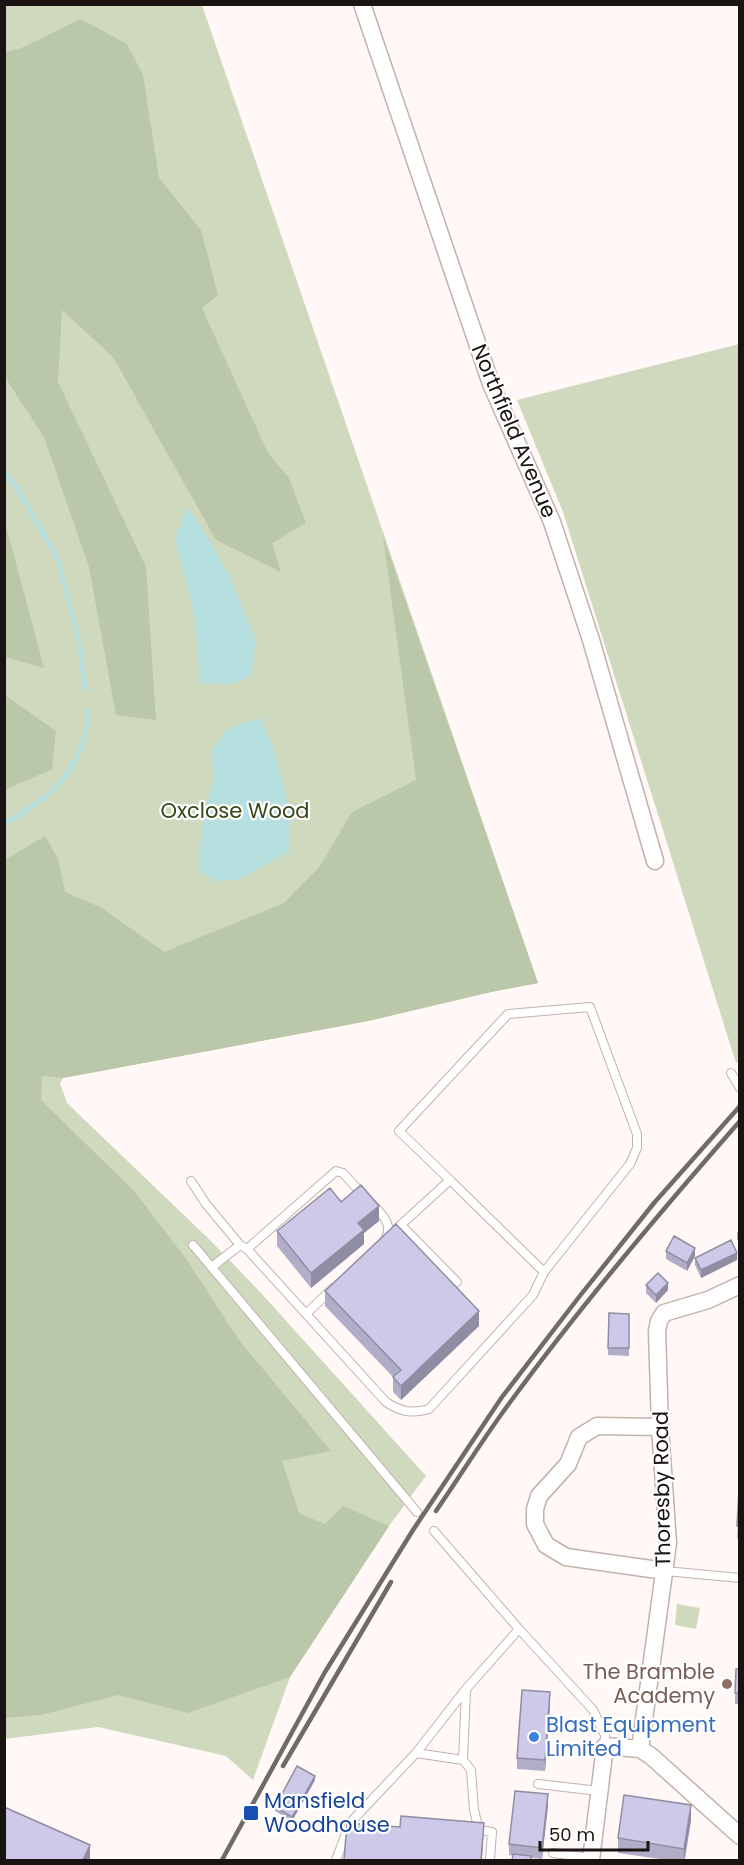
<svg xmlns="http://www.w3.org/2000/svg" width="744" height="1865" viewBox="0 0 744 1865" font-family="Poppins,sans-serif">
	<rect width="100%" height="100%" fill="#fff8f6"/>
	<path fill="#ced9be" d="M4 5H202L538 983 491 992 368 1021 63 1078 60 1083 67 1103 211 1241 261 1293 426 1476 389 1526 290 1677 253 1780 226 1756 98 1727 5 1739Z
		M739 344 740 1061 736 1063 563 512 517 400Z
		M677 1604 700 1608 696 1629 675 1625Z"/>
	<path fill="#bbc7a9" d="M81 19 127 44 143 75 159 178 201 230 218 295 202 308 268 453 289 478 306 523 272 543 281 572 216 540 113 357 62 310 58 382 146 567 156 720 116 715 89 567 44 437 5 377V52L19 49Z
		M4 518 44 668 5 657Z
		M383 536 538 983 491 992 368 1021 63 1078 42 1076 41 1100 135 1192 187 1260 238 1339 331 1451 282 1461 299 1513 325 1524 343 1506 389 1526 290 1677 188 1713 118 1695 41 1715 5 1718V860L45 836 58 859 65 892 102 908 164 952 284 903 320 866 352 812 416 780Z
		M5 695 56 731 52 769 5 790Z"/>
	<path fill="#b6dfdf" d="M187 508 203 530 228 574 256 640 251 676 233 684 200 683 195 618 175 538Z
		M260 718 272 744 290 813V851L238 880 215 881 198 869 203 817 213 783 212 751 226 729Z"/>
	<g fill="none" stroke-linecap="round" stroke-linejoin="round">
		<path stroke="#b6dfdf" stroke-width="4.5" d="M4 471 19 491 57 557 79 640 85 688
			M4 824C20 814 38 804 52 791 73 771 88 739 88 710"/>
		<defs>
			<path id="lane" d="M731 1073 740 1088
				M191 1181 206 1204 240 1245
				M372 1204C382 1215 393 1223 386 1238
				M401 1225 457 1282
				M393 1232 450 1180 544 1272 630 1164 637 1148V1134L590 1007 508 1014 399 1131 450 1180
				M193 1245 417 1512
				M247 1249 336 1171 343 1173 363 1195
				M212 1267 240 1245 247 1249 386 1402C401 1412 412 1414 429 1409L533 1295 544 1272
				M306 1314 333 1288
				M434 1531 519 1629 593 1710 605 1735V1746
				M665 1571 740 1578
				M466 1691 463 1760 471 1770 474 1810 479 1830 492 1832 490 1860
				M416 1753 463 1760
				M538 1784 599 1791
				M553 1853 591 1858
				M336 1860 350 1823 416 1753 466 1689 519 1629"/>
			<path id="street" d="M362 4 491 384 552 522 591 640 655 861
				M660 1427 597 1426 579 1437 568 1464 539 1496 535 1509V1524L546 1545 566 1557 665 1571
				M640 1749 668 1543 660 1427 657 1331 659 1321 664 1313 708 1300 740 1285
				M591 1860 605 1746 640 1749 651 1756 740 1836"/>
		</defs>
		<use href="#lane" stroke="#c2b2ac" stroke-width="10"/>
		<use href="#street" stroke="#c2b2ac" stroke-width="19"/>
		<use href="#lane" stroke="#fff" stroke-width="8"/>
		<use href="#street" stroke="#fff" stroke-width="16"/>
		<path stroke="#706a68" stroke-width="4.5" d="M436 1511C461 1475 484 1437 511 1401 582 1304 660 1212 740 1121
			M283 1766 391 1582
			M222 1860 325 1672 413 1530 502 1397 579 1297 654 1203 740 1106"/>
	</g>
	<path fill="#b1adc8" d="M341 1202 379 1221 364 1233V1244L311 1288 277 1246V1231Z
		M740 1230V1245L737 1239V1232Z
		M666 1251 695 1256 687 1271 666 1259Z
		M695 1258 737 1260 701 1278 695 1265Z
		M646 1285 668 1290 656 1303 646 1293Z
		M325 1291 479 1326 401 1400 393 1392V1377L325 1306Z
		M609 1313 629 1314V1356L608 1355Z
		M740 1490V1538H737Z
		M740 1669V1704H735V1693Z
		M550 1704 545 1771 517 1769V1758Z
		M315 1780 292 1821 275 1811V1807Z
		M548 1805 542 1859 531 1858V1860L509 1855V1844Z
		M691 1820 685 1860H667L618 1853V1838Z"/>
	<path fill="#908da2" d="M379 1206V1221L364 1233V1244L311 1288V1273L358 1223Z
		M695 1248V1256L687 1271V1263Z
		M737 1253V1260L701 1278V1270Z
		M668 1283V1290L656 1303V1295Z
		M479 1311V1326L401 1400V1386Z
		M550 1692V1704L545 1771V1760Z
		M315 1776V1780L292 1821V1817Z
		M548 1794V1805L542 1859V1848Z
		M691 1805V1820L684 1860V1849Z
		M484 1823 482 1860H481Z
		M90 1845V1860H83Z"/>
	<path fill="#cec9e8" stroke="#908da2" stroke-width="1.5" d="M361 1185 379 1206 358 1223 364 1230 311 1273 277 1231 330 1188 341 1202Z
		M396 1224 479 1311 401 1386 393 1377 401 1370 325 1291Z
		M674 1236 695 1248 687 1263 666 1251Z
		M731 1240 737 1253 701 1270 695 1258Z
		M658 1273 668 1283 656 1295 646 1285Z
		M609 1313 629 1314V1348H608Z
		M739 1490H740V1527L737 1526Z
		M736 1669H740V1693H735Z
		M522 1690 550 1692 545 1760 517 1758Z
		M297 1766 315 1776 292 1817 275 1807Z
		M515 1791 548 1794 542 1848 509 1844Z
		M624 1795 691 1805 684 1849 618 1838Z
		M4 1807 90 1845 83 1860H4Z
		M401 1816 484 1823 481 1860H344L347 1823 400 1827Z
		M513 1854 531 1856V1860H512Z"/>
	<circle fill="#8d6e63" stroke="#fff" stroke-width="2" cx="727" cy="1684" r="6"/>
	<circle fill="#3f7fe0" stroke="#fff" stroke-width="2" cx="534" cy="1737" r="6"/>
	<rect fill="#1a4fb4" stroke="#fff" stroke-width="2" x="243" y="1805" width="16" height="16" rx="3"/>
	<g text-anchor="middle" stroke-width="4.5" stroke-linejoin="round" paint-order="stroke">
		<g font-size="21" fill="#191311" stroke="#fff">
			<text transform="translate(514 431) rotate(67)" y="7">Northfield Avenue</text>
			<text transform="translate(662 1489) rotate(-91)" y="7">Thoresby Road</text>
		</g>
		<g font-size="21" fill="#384718" stroke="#fff">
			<text x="235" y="818">Oxclose Wood</text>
		</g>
		<g font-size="21" fill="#785e54" stroke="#fff" text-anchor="end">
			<text x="715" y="1679">The Bramble<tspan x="715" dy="24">Academy</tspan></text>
		</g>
		<g font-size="21" fill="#366cbe" stroke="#fff" text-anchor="start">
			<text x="546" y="1732">Blast Equipment<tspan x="546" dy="24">Limited</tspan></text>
		</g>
		<g font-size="21" fill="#164399" stroke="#fff" text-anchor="start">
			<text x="264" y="1808">Mansfield<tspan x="264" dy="24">Woodhouse</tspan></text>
		</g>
	</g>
	<rect width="744" height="1865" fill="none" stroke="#191311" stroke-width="12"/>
	<path d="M540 1841v9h108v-9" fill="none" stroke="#191311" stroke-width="3"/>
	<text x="549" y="1841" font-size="18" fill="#191311" stroke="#ffffff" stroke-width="4.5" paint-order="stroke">50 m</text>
</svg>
